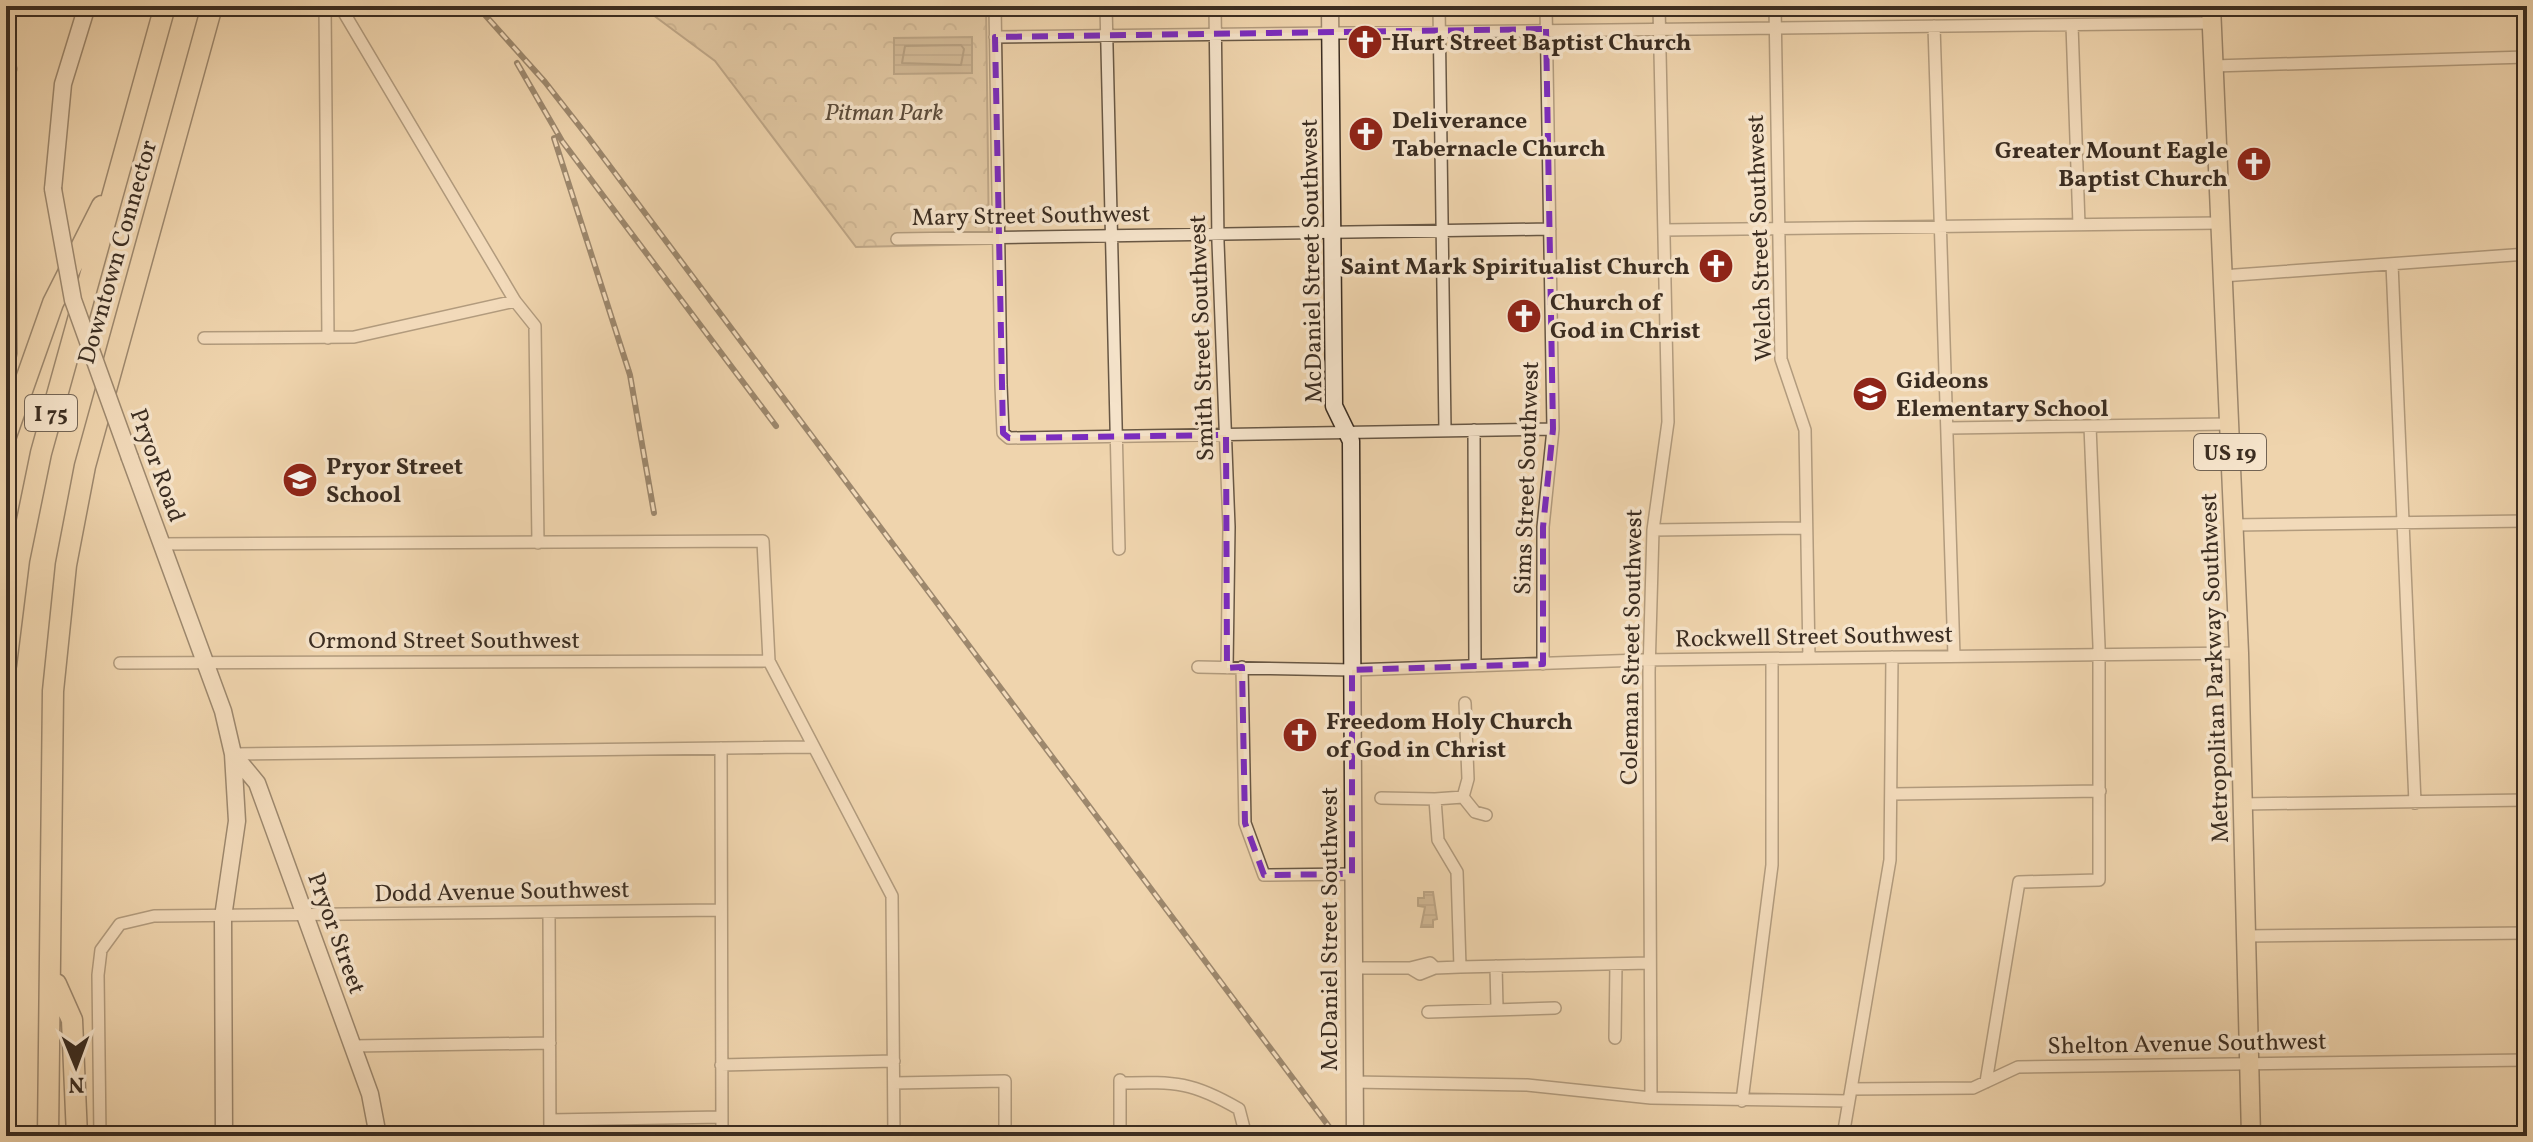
<svg xmlns="http://www.w3.org/2000/svg" width="2533" height="1142" viewBox="0 0 2533 1142" font-family="Vollkorn,serif">
	<defs>
		<pattern id="park-crowns" width="20" height="18" patternUnits="userSpaceOnUse" patternTransform="scale(2)"><rect width="20" height="18" fill="#d0b895"/><path d="M2 6a3 3 0 1 1 6 0M12 15a3 3 0 1 1 6 0" fill="none" stroke="#aa9679"/></pattern>
		<pattern id="water-rules" width="6" height="5" patternUnits="userSpaceOnUse" patternTransform="scale(2)"><rect width="6" height="5" fill="#b29b7d"/><path d="M0 2.5h6" fill="none" stroke="#927f66"/></pattern>
	</defs>
	<rect width="100%" height="100%" fill="#efd4ad"/>
	<filter id="stains"><feTurbulence type="fractalNoise" baseFrequency=".0025" numOctaves="4"/><feColorMatrix values="0 0 0 0 .2 0 0 0 0 .09 0 0 0 0 .02 0 0 0 .5 -.17"/></filter>
	<radialGradient id="worn" r=".72"><stop offset=".6" stop-color="#630" stop-opacity="0"/><stop offset="1" stop-color="#630" stop-opacity=".3"/></radialGradient>
	<path fill="url(#park-crowns)" stroke="#86725b" stroke-width="2" d="M641 6H986L989 244 856 247 715 61Z"/>
	<path fill="url(#water-rules)" stroke="#826f58" stroke-width="2" d="M972 37V73L894 74V38Z
		M1424 892H1433L1437 919 1433 920V927H1421L1425 907 1418 906V898H1424Z"/>
	<g fill="none" stroke-linecap="round" stroke-linejoin="round">
		<path stroke="#76644f" stroke-width="2" d="M961 45 964 49 961 65 902 63 905 46Z"/>
		<defs>
			<path id="street" d="M325 6 328 338
				M340 6 515 301 535 326 538 543
				M995 6 1001 385 1003 433 1009 438 1553 429
				M1106 6 1119 549
				M1215 6 1218 242 1229 527 1227 668
				M1439 6 1445 430
				M1775 6 1781 359 1805 430 1809 658
				M2072 25 2079 225
				M1934 26 1954 656
				M995 37 2211 23
				M2213 66 2527 57
				M1664 230 2220 223
				M897 239 1550 229
				M2392 264 2415 803
				M2222 276 2527 254
				M204 338 354 337 515 301
				M6 372 11 353 7 34
				M1948 428 2229 424
				M1474 430 1475 666
				M2233 525 2527 521
				M1653 530 1806 528
				M161 544 763 541 769 661 892 896 894 1136
				M120 663 769 661
				M1543 664V527L1553 429 1546 6
				M1198 667 1352 670 1641 660 2239 653
				M1242 667 1245 823 1264 875 1352 874
				M721 748 722 1136
				M233 754 811 747
				M1893 794 2100 791
				M1463 797 1468 779 1465 703
				M1381 798 1435 799
				M2243 804 2527 800
				M1486 815 1475 812 1463 797 1435 799 1438 840 1457 872 1460 967 1650 963
				M549 913 550 1136
				M2246 936 2527 933
				M1496 966 1497 1008
				M1353 968H1410L1430 963 1435 968
				M1410 968 1420 974 1435 968 1460 967
				M1428 1012 1555 1008
				M1615 1038 1616 965
				M353 1046 550 1043
				M721 1065 894 1061
				M1120 1080V1136
				M1353 1082 1527 1085 1651 1098 1849 1101
				M1986 1082 2019 882 2099 880V646L2090 426
				M894 1083 1005 1081V1136
				M1120 1083C1175 1082 1191 1081 1239 1109L1246 1136
				M1851 1089 1973 1088 2018 1067 2527 1060
				M1651 1098 1649 672 1653 530 1668 422 1659 6
				M1742 1101 1772 865V659
				M550 1120 722 1117
				M100 1136 98 975 101 950 120 924 154 916 720 910
				M1843 1136 1890 860 1892 657"/>
			<path id="secondary" d="M1330 6 1334 406 1351 441 1355 1136
				M6 16V34
				M6 68 8 69
				M53 189 63 84 87 6
				M130 458 223 711 233 754 237 821 223 917 224 1136
				M233 754 257 783 370 1094 378 1136"/>
			<path id="primary" d="M2211 6 2239 653 2251 1136"/>
			<path id="highway" d="M6 436 53 303 102 206
				M6 665 19 560 41 453 165 6
				M56 984 72 1020 77 1136
				M48 1136 53 691 66 565 85 466 212 6"/>
		</defs>
		<use href="#street" stroke="#685744" stroke-width="14"/>
		<use href="#secondary" stroke="#3b2d21" stroke-width="19"/>
		<use href="#primary" stroke="#3b2d21" stroke-width="21"/>
		<use href="#highway" stroke="#3b2d21" stroke-width="23"/>
		<use href="#street" stroke="#f5e3ca" stroke-width="11"/>
		<use href="#secondary" stroke="#f5e3ca" stroke-width="16"/>
		<use href="#primary" stroke="#efd4ad" stroke-width="18"/>
		<use href="#highway" stroke="#efd4ad" stroke-width="20"/>
		<defs>
			<path id="rail" d="M477 6 545 82 588 137 1336 1136
				M517 63 562 141 776 426
				M554 138 630 375 654 513"/>
		</defs>
		<use href="#rail" stroke="#3b2d21" stroke-width="6"/>
		<use href="#rail" stroke="#f5e3ca" stroke-width="3" stroke-dasharray="9" stroke-linecap="butt"/>
		<defs>
			<path id="secondary-bridge" d="M53 189 73 300 130 458"/>
		</defs>
		<use href="#secondary-bridge" stroke="#3b2d21" stroke-width="19" stroke-linecap="butt"/>
		<use href="#secondary-bridge" stroke="#f5e3ca" stroke-width="16"/>
	</g>
	<path d="M0 0H2533V1142H0ZM1546 29 1553 429 1543 527V664L1352 670V874L1264 875 1245 823 1242 667 1227 668 1226 435 1009 438 1003 433 995 37Z" fill="#efd4ad" fill-opacity=".55" fill-rule="evenodd"/>
	<path fill="none" stroke="#7b2cbf" stroke-width="6" stroke-dasharray="16 10" stroke-linejoin="round" d="M1546 29 1553 429 1543 527V664L1352 670V874L1264 875 1245 823 1242 667 1227 668 1226 435 1009 438 1003 433 995 37Z"/>
	<defs>
		<symbol id="church-disc" viewBox="-11 -11 22 22"><circle r="9.5" fill="#8f2418" stroke="#f5e3ca"/><path d="M-1.2-6h2.4v3.5h3.3v2.4h-3.3V6h-2.4V-.1h-3.3v-2.4h3.3Z" fill="#fff"/></symbol>
		<symbol id="school-disc" viewBox="-11 -11 22 22"><circle r="9.5" fill="#8f2418" stroke="#f5e3ca"/><path d="M0-5L7-2L0 1L-7-2ZM-4 1L0 2.5L4 1V4Q0 6-4 4Z" fill="#fff"/></symbol>
	</defs>
	<g fill-rule="evenodd">
		<use href="#church-disc" x="1345" y="22" width="40" height="40"/>
		<use href="#church-disc" x="1346" y="114" width="40" height="40"/>
		<use href="#church-disc" x="2234" y="144" width="40" height="40"/>
		<use href="#church-disc" x="1696" y="246" width="40" height="40"/>
		<use href="#church-disc" x="1504" y="296" width="40" height="40"/>
		<use href="#school-disc" x="1850" y="374" width="40" height="40"/>
		<use href="#school-disc" x="280" y="460" width="40" height="40"/>
		<use href="#church-disc" x="1280" y="715" width="40" height="40"/>
	</g>
	<g text-anchor="middle" stroke-width="7" stroke-linejoin="round" paint-order="stroke">
		<g fill="#f5e3ca" stroke="#736454" stroke-width="2">
			<rect x="25" y="395" width="52" height="36" rx="6"/>
			<rect x="2194" y="434" width="72" height="36" rx="6"/>
		</g>
		<g font-size="22" font-weight="bold" fill="#3b2d21">
			<text x="51" y="421">I 75</text>
			<text x="2230" y="460">US 19</text>
		</g>
		<g font-size="24" font-weight="bold" fill="#3b2d21" stroke="#f5e3ca" text-anchor="start">
			<text x="1391" y="50">Hurt Street Baptist Church</text>
			<text x="1392" y="128">Deliverance<tspan x="1392" dy="28">Tabernacle Church</tspan></text>
			<text x="2228" y="158" text-anchor="end">Greater Mount Eagle<tspan x="2228" dy="28">Baptist Church</tspan></text>
			<text x="1690" y="274" text-anchor="end">Saint Mark Spiritualist Church</text>
			<text x="1550" y="310">Church of<tspan x="1550" dy="28">God in Christ</tspan></text>
			<text x="1896" y="388">Gideons<tspan x="1896" dy="28">Elementary School</tspan></text>
			<text x="326" y="474">Pryor Street<tspan x="326" dy="28">School</tspan></text>
			<text x="1326" y="729">Freedom Holy Church<tspan x="1326" dy="28">of God in Christ</tspan></text>
		</g>
		<g font-size="24" font-style="italic" fill="#594938" stroke="#f5e3ca">
			<text x="884" y="120">Pitman Park</text>
		</g>
		<g font-size="24" fill="#3b2d21" stroke="#f5e3ca">
			<text transform="translate(1031 215) rotate(-1)" y="8">Mary Street Southwest</text>
			<text transform="translate(1759 238) rotate(-92)" y="8">Welch Street Southwest</text>
			<text transform="translate(117 252) rotate(-74)" y="8">Downtown Connector</text>
			<text transform="translate(1311 261) rotate(-91)" y="8">McDaniel Street Southwest</text>
			<text transform="translate(1201 338) rotate(-92)" y="8">Smith Street Southwest</text>
			<text transform="translate(158 465) rotate(70)" y="8">Pryor Road</text>
			<text transform="translate(1526 478) rotate(-88)" y="8">Sims Street Southwest</text>
			<text transform="translate(1814 636) rotate(-1)" y="8">Rockwell Street Southwest</text>
			<text x="444" y="648">Ormond Street Southwest</text>
			<text transform="translate(1631 647) rotate(-89)" y="8">Coleman Street Southwest</text>
			<text transform="translate(2214 668) rotate(-92)" y="8">Metropolitan Parkway Southwest</text>
			<text transform="translate(502 891) rotate(-1)" y="8">Dodd Avenue Southwest</text>
			<text transform="translate(1329 929) rotate(-90)" y="8">McDaniel Street Southwest</text>
			<text transform="translate(337 933) rotate(70)" y="8">Pryor Street</text>
			<text transform="translate(2187 1043) rotate(-1)" y="8">Shelton Avenue Southwest</text>
		</g>
	</g>
	<rect width="2533" height="1142" fill="none" stroke="#efd4ad" stroke-width="32"/>
	<rect x="8" y="8" width="2517" height="1126" fill="none" stroke="#3b2d21" stroke-width="4"/>
	<rect x="16" y="16" width="2501" height="1110" fill="none" stroke="#3b2d21" stroke-width="2"/>
	<g transform="translate(76 1066) rotate(179)" stroke="#f5e3ca" stroke-width="6" paint-order="stroke">
	<path d="M0-6L14 30L0 20L-14 30Z" fill="#3b2d21"/>
	<text y="-12" font-size="22" font-weight="bold" text-anchor="middle" fill="#3b2d21">N</text>
	</g>
	<rect width="100%" height="100%" filter="url(#stains)"/>
	<rect width="100%" height="100%" fill="url(#worn)"/>
</svg>
